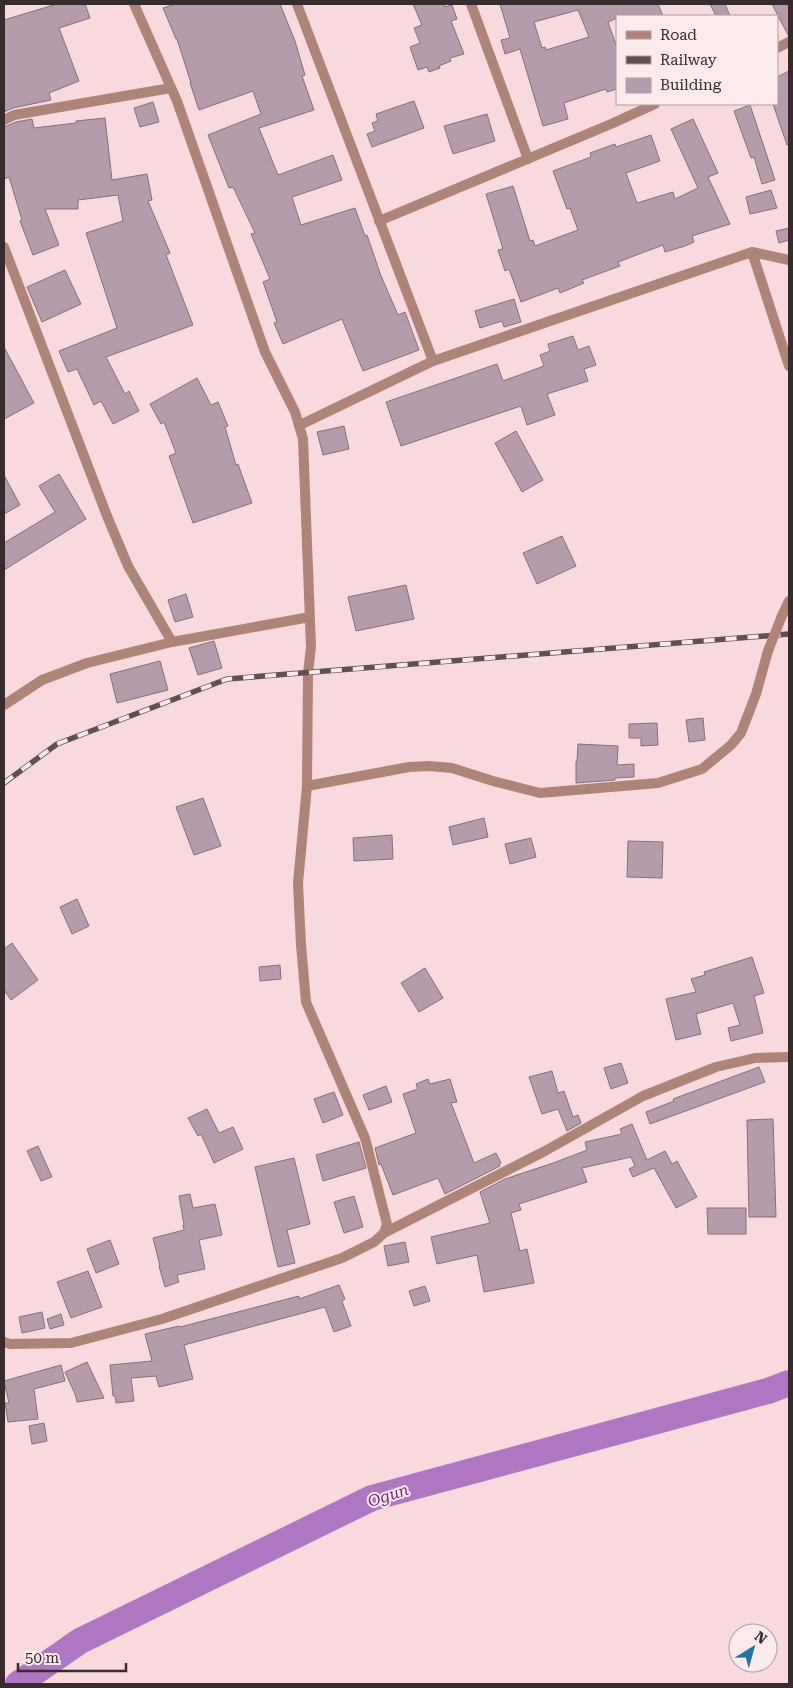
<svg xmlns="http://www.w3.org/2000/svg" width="793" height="1688" viewBox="0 0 793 1688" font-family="'Roboto Serif',serif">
	<rect width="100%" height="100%" fill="#f8d9dd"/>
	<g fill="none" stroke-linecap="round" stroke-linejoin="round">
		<path stroke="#af77c1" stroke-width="26" d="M18 1684 80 1641 372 1498 768 1391 789 1383"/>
	</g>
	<path fill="#b59caa" stroke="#876f7c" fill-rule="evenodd" d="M57 4H85L90 18 59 28 79 81 49 93 51 100 13 108 4 112V20Z
		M175 4H280L295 41 305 75 302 76 314 110 259 128 278 175 333 155 342 180 292 197 301 225 355 208 365 236 367 235 381 276 398 315 405 312 419 350 363 371 342 319 283 344 274 323 277 322 263 282 270 279 251 234 255 233 233 187 229 188 208 135 261 114 253 91 199 110 190 83H191L177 39H176L163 8Z
		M413 4H444L445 7 452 5 457 19 451 21 464 54 450 58 451 61 439 66 440 68 429 72 427 67 418 70 410 47 420 43 414 28 422 25Z
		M500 4H658L663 16H617V18L608 22 617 48V89L607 92 606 89 564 103 568 119 543 126 520 49 505 54 501 40 510 38ZM578 10 589 37 546 50 545 47 542 48 534 22Z
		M710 4H725L730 16H716Z
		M772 4H789V35H788Z
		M789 71V145H787L773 104H777V77Z
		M414 101 424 128 372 147 367 134 375 131 372 123 378 121 376 114Z
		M153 102 159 122 140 127 134 108Z
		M750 105 775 180 762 184 754 157 751 158 734 111Z
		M487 114 495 141 453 154 444 126Z
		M105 118 112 180 147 174 152 200 148 201 170 253 166 255 193 325 106 357 125 394 129 391 139 411 113 424 101 401 94 405 77 369 68 372 59 351 117 328 86 233 123 221 118 195 78 200V209H45L59 245 33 255 20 221 22 220 9 177 4 179V127L16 122 32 119 34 128 76 123V121Z
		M693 119 718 173 708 177 730 224 692 236 694 242 685 246 665 252 663 245 618 262 620 266 582 280 584 283 560 293 558 288 521 302 509 269 505 271 498 250 503 249 486 194 513 186 530 241 533 240 535 246 578 230 570 208 567 209 553 171 591 157 590 153 615 144 616 147 651 135 660 161 626 173 637 203 673 192 675 199 698 188 671 129Z
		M771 190 777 208 750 214 746 197Z
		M789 228V240L779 243 776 231Z
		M65 270 81 304 42 322 27 287Z
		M514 299 521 322 504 327 502 321 480 328 475 311Z
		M573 336 578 350 589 346 596 365 584 369 588 381 547 394 555 415 527 425 521 406 401 446 386 402 497 364 503 381 544 366 540 355 550 351 548 344Z
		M4 347 34 403 4 419Z
		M197 378 211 405 218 402 228 426 225 427 236 465 238 464 252 503 193 523 169 456 176 453 164 422 161 424 150 404Z
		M344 426 349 449 323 455 317 432Z
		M516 431 543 480 522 492 495 443Z
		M59 474 86 519 4 570V543L55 512 39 486Z
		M4 475 20 505 4 514Z
		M562 536 576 566 537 584 523 553Z
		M406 585 414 619 356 631 348 597Z
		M186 594 193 617 175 622 168 600Z
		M214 641 222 668 198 675 189 648Z
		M160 661 168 690 117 703 110 674Z
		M703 718 705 740 689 742 686 720Z
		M657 723 658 745 641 746V738H629V724Z
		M578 744 618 746 617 765 634 764V777L615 778V780L576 783V761H577Z
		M203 798 221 846 194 855 176 807Z
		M484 818 488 837 453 845 449 827Z
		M392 835 393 859 354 861 353 838Z
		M531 838 536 857 510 864 505 844Z
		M628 841 663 842 662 878 627 877Z
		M77 899 89 926 72 934 60 907Z
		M12 943 38 980 11 1000 4 990V949Z
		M752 957 764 993 754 996 763 1033 731 1041 728 1028 740 1025 733 1003 696 1014 701 1034 676 1040 666 999 696 992 691 979 705 975 704 972Z
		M280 965 281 979 260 981 259 967Z
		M425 968 443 998 419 1012 401 983Z
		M621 1063 628 1083 611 1089 604 1068Z
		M759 1067 765 1082 650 1124 646 1112 674 1101 673 1099Z
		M552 1071 558 1093 564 1091 573 1117 578 1115 581 1123 567 1131 558 1109 542 1114 529 1077Z
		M428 1079 430 1084 450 1079 457 1102 451 1103 474 1163 496 1153 501 1163 499 1164 500 1166 445 1194 438 1178 393 1195 381 1164 379 1165 375 1148 416 1133 403 1094 418 1089 416 1084Z
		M386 1086 392 1102 369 1110 363 1095Z
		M334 1092 343 1115 323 1123 314 1099Z
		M207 1109 219 1133 233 1127 243 1149 214 1163 201 1134 198 1136 188 1118Z
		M773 1119 776 1217H749L747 1120Z
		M632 1124 647 1160 665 1151 672 1164 677 1161 697 1197 676 1208 654 1168 633 1177 629 1169 635 1166 631 1157 582 1168 587 1182 519 1204 521 1210 511 1213 520 1251 527 1249 534 1283 484 1292 477 1255 437 1264 431 1237 490 1223 480 1192 505 1179 556 1162 587 1150 585 1142 622 1134 620 1129Z
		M359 1142 366 1168 323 1181 316 1155Z
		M38 1146 52 1177 41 1181 27 1151Z
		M294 1158 310 1224 287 1230 295 1263 278 1267 255 1167Z
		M190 1194 193 1208 215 1204 222 1235 199 1240 205 1269 177 1275 179 1282 165 1287 159 1266H160L153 1238 184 1230 183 1225H184L179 1196Z
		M354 1196 363 1227 344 1233 334 1202Z
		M707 1208H746V1234H708Z
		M110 1240 119 1264 96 1273 87 1249Z
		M405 1242 409 1262 388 1266 384 1246Z
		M88 1271 102 1307 71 1318 57 1282Z
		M339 1285 345 1299 342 1301 351 1326 334 1332 325 1307 184 1345 193 1379 159 1387 156 1376 131 1378 134 1401 116 1403 115 1396H113L110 1365 152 1361 145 1334 179 1326 180 1327 299 1296V1299Z
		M425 1286 430 1301 414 1306 409 1291Z
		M42 1312 45 1328 22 1333 19 1317Z
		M61 1314 64 1325 50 1329 47 1319Z
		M87 1362 104 1398 77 1402 75 1394 65 1372Z
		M61 1365 65 1381 34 1389 38 1419 8 1422 5 1403H9L4 1381Z
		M44 1423 47 1441 32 1444 29 1426Z"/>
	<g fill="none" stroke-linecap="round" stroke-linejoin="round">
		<path stroke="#ae8478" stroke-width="10" d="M297 4 433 361
			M471 4 528 159
			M777 48 789 42
			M4 120 14 115 171 88
			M379 221 611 124 655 104
			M4 247 107 516 128 566 172 642
			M752 252 789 366
			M300 425 433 361 752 252 789 260
			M781 618 789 601
			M4 705 42 680 87 663 172 642 310 617
			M307 786 409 767 429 766 452 768 493 781 540 793 658 783 702 769 731 745 741 733 756 694 768 651
			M384 1233 545 1151 643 1096 716 1067 755 1058 789 1057
			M4 1342 10 1344 71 1343 162 1319 342 1258 374 1242 384 1233 387 1224 365 1138 306 1002 301 945 298 883 307 786 308 673 311 647 303 439 295 412 265 352 177 101 134 4"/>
		<defs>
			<path id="rail" d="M4 783 57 744 227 679 789 634"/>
		</defs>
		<use href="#rail" stroke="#605052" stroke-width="5.5"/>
		<use href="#rail" stroke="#fdeaec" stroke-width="4" stroke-dasharray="11" stroke-linecap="butt"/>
		<path stroke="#ae8478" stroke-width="10" d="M768 651 781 618"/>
	</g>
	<g text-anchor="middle" stroke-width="4" stroke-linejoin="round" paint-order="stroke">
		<g font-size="16" font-style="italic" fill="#6c2781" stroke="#fdeaec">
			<text transform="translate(388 1495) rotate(-18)" y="6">Ogun</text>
		</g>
	</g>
	<rect width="793" height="1688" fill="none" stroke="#372b2d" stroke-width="10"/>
	<rect x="616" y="15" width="162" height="90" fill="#fdeaec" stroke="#ae9ea0"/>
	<rect x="626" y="31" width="25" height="8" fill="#ae8478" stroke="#ae9ea0"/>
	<text x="660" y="40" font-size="15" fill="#372b2d">Road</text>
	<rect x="626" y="56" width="25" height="8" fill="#605052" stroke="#ae9ea0"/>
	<text x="660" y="65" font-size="15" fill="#372b2d">Railway</text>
	<rect x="626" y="78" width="25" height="15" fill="#b59caa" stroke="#ae9ea0"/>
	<text x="660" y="90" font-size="15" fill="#372b2d">Building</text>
	<g transform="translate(753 1648) rotate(37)"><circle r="24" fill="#fdeaec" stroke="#ae9ea0"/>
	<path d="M0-4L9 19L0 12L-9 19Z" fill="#2075a5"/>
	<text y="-8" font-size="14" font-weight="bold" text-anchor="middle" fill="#372b2d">N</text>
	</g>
	<path d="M18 1663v8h108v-8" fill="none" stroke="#372b2d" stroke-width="2.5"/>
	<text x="25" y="1663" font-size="15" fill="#372b2d" stroke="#fdeaec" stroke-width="4" paint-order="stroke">50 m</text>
</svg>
